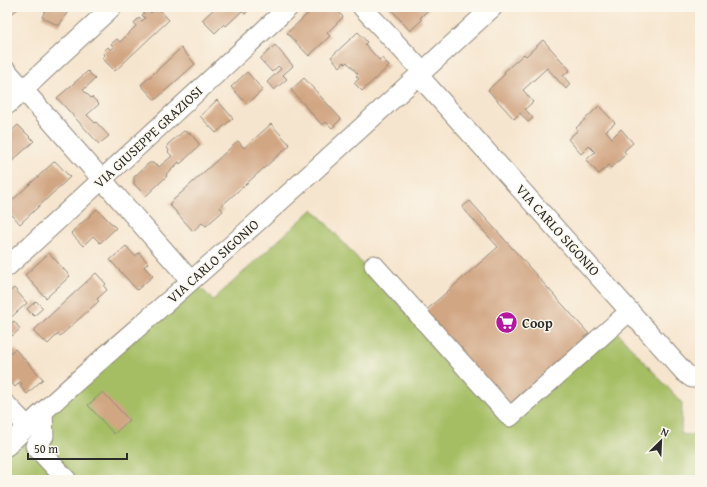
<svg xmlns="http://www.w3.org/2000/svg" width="707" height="487" viewBox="0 0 707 487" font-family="'Gentium Book Plus',serif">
	<rect width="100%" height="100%" fill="#fbf7ec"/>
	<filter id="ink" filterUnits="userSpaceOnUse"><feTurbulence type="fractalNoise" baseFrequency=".025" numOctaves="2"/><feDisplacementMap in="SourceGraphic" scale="8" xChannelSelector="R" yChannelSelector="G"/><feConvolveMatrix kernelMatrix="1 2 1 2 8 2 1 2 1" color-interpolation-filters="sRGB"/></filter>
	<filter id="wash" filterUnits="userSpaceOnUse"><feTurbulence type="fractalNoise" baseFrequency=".012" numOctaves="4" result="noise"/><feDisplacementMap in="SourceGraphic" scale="16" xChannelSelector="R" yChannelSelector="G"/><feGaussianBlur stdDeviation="0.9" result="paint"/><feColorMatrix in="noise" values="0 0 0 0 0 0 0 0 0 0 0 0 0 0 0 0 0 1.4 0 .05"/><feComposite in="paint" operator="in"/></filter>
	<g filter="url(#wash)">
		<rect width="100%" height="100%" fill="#f6e5ce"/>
		<path fill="#a5be64" stroke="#687448" d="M313 209 509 426 616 331 682 403 681 434 700 436V480H7V452L195 282 213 300Z"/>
		<g id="blocks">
			<path fill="#d1a683" d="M7 7H20L13 13Z
				M47 7H72L68 11 59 26 42 17Z
				M157 7 169 20 115 71 102 58 105 55 103 52 108 47 111 50 114 47 111 44 117 39 120 42 136 26 134 23 139 18 142 21 145 18 142 15 148 10 151 13Z
				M216 7H252L245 14 242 11 226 26 224 24 215 33 202 20Z
				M315 7H334L343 17 327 33 330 36 309 56 287 33Z
				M389 7H431L420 18 422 20 410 31Z
				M358 32 367 42 365 44 379 60 382 58 389 66 362 91 354 83 359 79 356 76 358 74 347 62 345 64 344 62 340 67 331 57Z
				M543 40 570 70 563 76 570 84 566 89 547 68 523 90 533 102 525 109 533 118 528 122 520 113 514 119 488 90 505 74 504 72 524 54 526 56Z
				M275 45 293 66 283 75 287 79 274 90 267 82 281 69 278 66 272 72 260 59Z
				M181 48 195 64 155 100 141 85Z
				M88 71 95 79 83 90 91 98 92 97 99 104 87 115 95 123 96 122 109 136 99 144 57 98Z
				M247 72 263 90 247 104 231 87Z
				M304 78 341 119 332 128 326 122 322 125 291 90Z
				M217 100 233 118 216 133 200 116Z
				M599 106 615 123 606 131 612 138 621 129 633 143 624 151 626 154 611 168 609 165 599 174 586 160 595 152 589 146 581 154 568 139 578 130 576 128Z
				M271 124 290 145 220 207 223 211 206 226 202 223 193 231 169 204 238 141 244 148Z
				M18 125 34 141 10 163 12 165 10 167 9 166 7 168V135Z
				M184 131 188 133 189 132 200 145 180 164 179 162 172 169 166 174 167 176 146 196 134 184V177L149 163H153L155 165 156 164 159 167 172 156 168 152 169 151 167 147 168 144Z
				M55 161 70 177 20 224 7 209V205Z
				M470 201 589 334 507 406 423 313 498 247 462 207Z
				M97 209 116 228 100 243 93 236 83 246 71 233Z
				M126 246 135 256 139 253 148 263 144 267 153 276 137 290 110 260Z
				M49 253 70 276 46 298 25 275Z
				M96 273 106 284 104 286 107 290 97 299 99 301 60 336 58 334 48 344 44 340 43 341 33 331Z
				M14 288 27 303 8 320 7 294Z
				M36 301 43 308 34 316 27 309Z
				M14 321 20 329 12 336 7 330V327Z
				M15 349 43 379 27 394 20 386 22 384 20 382 15 387 7 377V373L10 371 8 368 7 369V356Z
				M103 392 129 420 114 434 88 405Z"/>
		</g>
	</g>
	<g filter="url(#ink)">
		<use href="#blocks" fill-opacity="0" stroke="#90887c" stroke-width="1"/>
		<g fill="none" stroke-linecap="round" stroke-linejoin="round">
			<defs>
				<path id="minor" d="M362 7 423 72
					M7 71 191 281
					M419 76 685 373 692 378H700
					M7 105 112 7
					M374 265 510 417 630 311
					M7 267 289 7
					M7 405 27 426
					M43 412 44 436 35 446 67 480
					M7 446C66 388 129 336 191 281 293 191 393 99 493 7"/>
			</defs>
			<use href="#minor" stroke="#90887c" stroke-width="21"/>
			<use href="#minor" stroke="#fff" stroke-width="19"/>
		</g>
	</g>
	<defs>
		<symbol id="supermarket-disc" viewBox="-11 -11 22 22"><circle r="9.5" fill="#b5179e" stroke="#fbf7ec"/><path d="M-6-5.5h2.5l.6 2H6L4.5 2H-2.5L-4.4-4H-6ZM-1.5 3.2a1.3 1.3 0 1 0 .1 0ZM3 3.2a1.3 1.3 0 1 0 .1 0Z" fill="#fff"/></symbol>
	</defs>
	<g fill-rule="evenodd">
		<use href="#supermarket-disc" x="494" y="310" width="25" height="25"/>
	</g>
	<g text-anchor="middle" stroke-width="3" stroke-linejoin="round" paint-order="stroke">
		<g font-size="14" fill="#2b2b2b" stroke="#fbf7ec">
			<text transform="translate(148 137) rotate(-43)" y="5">VIA GIUSEPPE GRAZIOSI</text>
			<text transform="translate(558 230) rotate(48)" y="5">VIA CARLO SIGONIO</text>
			<text transform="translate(213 261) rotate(-42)" y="5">VIA CARLO SIGONIO</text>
		</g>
		<g font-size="14" font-weight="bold" fill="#2b2b2b" stroke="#fbf7ec" text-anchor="start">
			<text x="522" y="328">Coop</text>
		</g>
	</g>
	<rect width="707" height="487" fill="none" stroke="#fbf7ec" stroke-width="24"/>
	<g transform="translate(661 441) rotate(24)" stroke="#fbf7ec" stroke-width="3" paint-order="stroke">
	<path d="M0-3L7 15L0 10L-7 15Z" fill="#2b2b2b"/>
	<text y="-6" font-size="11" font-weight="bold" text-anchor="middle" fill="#2b2b2b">N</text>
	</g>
	<path d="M28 453v6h99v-6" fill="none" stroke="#2b2b2b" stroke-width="2"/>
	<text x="34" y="453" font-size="12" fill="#2b2b2b" stroke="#fbf7ec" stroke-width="3" paint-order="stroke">50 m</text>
</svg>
